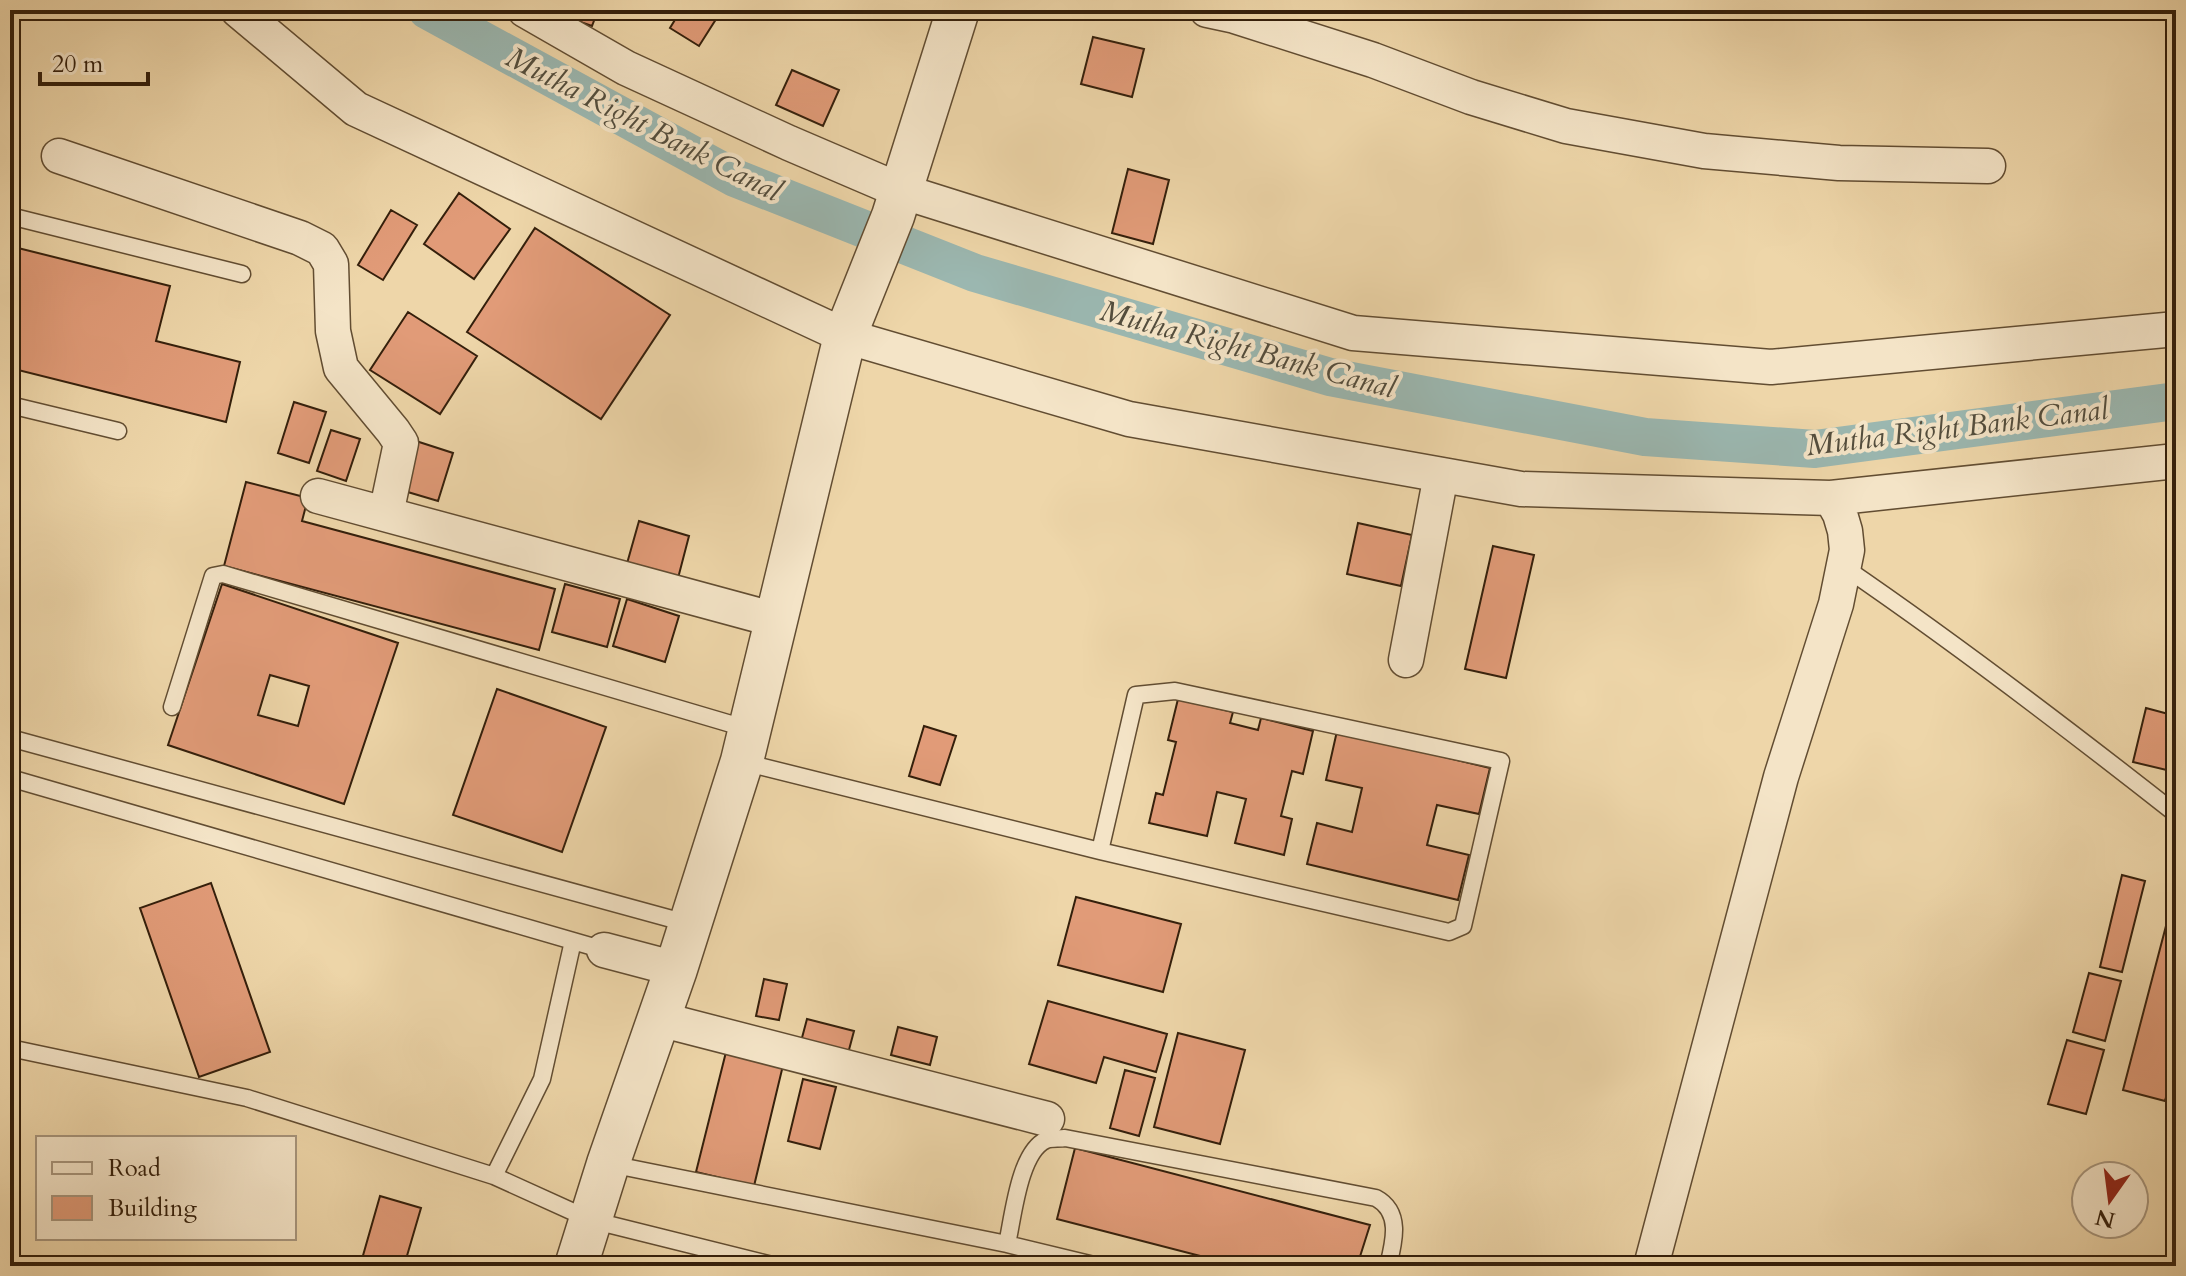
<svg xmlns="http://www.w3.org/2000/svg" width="2186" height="1276" viewBox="0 0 2186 1276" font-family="Cardo,serif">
	<rect width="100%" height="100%" fill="#eed6a9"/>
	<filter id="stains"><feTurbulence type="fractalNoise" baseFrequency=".0025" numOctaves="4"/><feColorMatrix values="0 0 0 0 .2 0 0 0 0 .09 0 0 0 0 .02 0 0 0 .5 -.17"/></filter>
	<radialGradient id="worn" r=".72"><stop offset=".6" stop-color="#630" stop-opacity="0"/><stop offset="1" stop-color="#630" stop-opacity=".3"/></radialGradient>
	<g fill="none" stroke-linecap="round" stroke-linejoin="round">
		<path stroke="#9bb7b0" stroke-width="38" d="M427 10 735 178 975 273 1330 377 1645 437 1815 449 2176 401"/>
	</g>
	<path fill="#e19b78" stroke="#341f0b" stroke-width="2" fill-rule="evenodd" d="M568 10H598L592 26 566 17Z
		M681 10H708L718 16 699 46 670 28Z
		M1093 37 1144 49 1132 97 1081 84Z
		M792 70 839 90 823 126 776 105Z
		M1128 169 1169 180 1153 244 1112 233Z
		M459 193 510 229 474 279 424 244Z
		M391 210 417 225 383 280 358 265Z
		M535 228 670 315 601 419 467 332Z
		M10 246 170 286 156 341 240 362 226 422 10 368Z
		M408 312 477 356 440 414 370 370Z
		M294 402 326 412 309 463 278 453Z
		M331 430 360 439 346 481 317 471Z
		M416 441 453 453 438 501 401 490Z
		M246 482 308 498 302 521 555 589 539 650 224 566Z
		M639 521 689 536 677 582 626 567Z
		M1358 523 1412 535 1401 586 1347 574Z
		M1493 546 1534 555 1506 678 1465 669Z
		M222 584 398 643 344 804 168 745ZM270 675 309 686 298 726 258 715Z
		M565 584 620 599 607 647 552 632Z
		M627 599 679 616 665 662 613 646Z
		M497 689 606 727 562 852 453 815Z
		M1178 699 1233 712 1230 723 1258 730 1261 718 1313 731 1303 774 1292 771 1281 816 1292 819 1284 855 1235 843 1246 799 1217 792 1207 836 1149 823 1156 793 1163 795 1176 742 1168 740Z
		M2146 708 2176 716 2175 772 2133 762Z
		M924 726 956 736 940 785 909 776Z
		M1337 731 1490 768 1479 814 1437 805 1427 845 1469 855 1458 900 1307 864 1317 823 1352 832 1362 788 1326 780Z
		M2122 875 2145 881 2122 972 2100 967Z
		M211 883 270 1052 199 1077 140 908Z
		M1076 897 1181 924 1163 992 1058 965Z
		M2172 903 2176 904V1059L2165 1101 2123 1090Z
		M2089 973 2121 981 2105 1041 2073 1032Z
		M764 979 787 984 779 1020 756 1016Z
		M1048 1001 1167 1034 1156 1072 1104 1057 1096 1083 1029 1064Z
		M807 1019 854 1031 846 1061 799 1049Z
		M898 1027 937 1037 930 1065 891 1055Z
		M1178 1033 1245 1050 1220 1144 1154 1127Z
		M2067 1040 2104 1050 2086 1114 2048 1104Z
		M728 1044 785 1057 754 1186 696 1172Z
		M1125 1070 1155 1078 1139 1136 1110 1128Z
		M803 1079 836 1087 820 1149 788 1141Z
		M1075 1148 1370 1225 1357 1266H1239L1057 1219Z
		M380 1196 421 1208 404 1266H360Z"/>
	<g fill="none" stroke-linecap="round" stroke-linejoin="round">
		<defs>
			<path id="service" d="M10 216 242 274
				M10 405 118 431
				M1844 567C1958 645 2068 729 2176 814
				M172 707 213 576 223 574 748 729
				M10 738 690 924
				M743 762 1100 851 1449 932 1463 926 1501 761 1175 691 1136 695 1100 851
				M10 778 604 950
				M10 1048 247 1098 494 1176 542 1079 573 941
				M610 1164 1007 1244 1098 1266
				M494 1176 591 1220 776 1266
				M1007 1244C1013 1218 1019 1152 1046 1140 1051 1138 1059 1139 1065 1138L1376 1198C1402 1212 1394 1242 1388 1266"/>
			<path id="minor" d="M238 10 356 109 845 336 1129 419 1521 489 1831 498 2176 461
				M525 10 626 68 789 143 901 191 1353 333 1771 367 2176 329
				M1207 10 1235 16 1373 60 1471 97 1566 126 1704 151 1839 163 1988 166
				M59 156 300 238 322 249 331 264 333 331 341 368 393 431 401 443 386 514
				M318 496 776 620
				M1406 660 1441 475
				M604 950 676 969
				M659 1019 1047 1119
				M1651 1266 1781 777 1836 604 1847 550 1845 531 1840 514 1831 498"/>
			<path id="tertiary" d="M576 1266 608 1164 676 969 742 761 845 336 893 216 958 10"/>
		</defs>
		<use href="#service" stroke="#624d32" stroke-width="19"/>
		<use href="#minor" stroke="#624d32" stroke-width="37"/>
		<use href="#tertiary" stroke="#624d32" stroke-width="45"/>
		<use href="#service" stroke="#f4e4c7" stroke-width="16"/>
		<use href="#minor" stroke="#f4e4c7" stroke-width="34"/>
		<use href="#tertiary" stroke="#f4e4c7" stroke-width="42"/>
	</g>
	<g text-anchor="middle" stroke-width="8" stroke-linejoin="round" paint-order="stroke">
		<g font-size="30" font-style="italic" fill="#534d3d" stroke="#f4e4c7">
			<text transform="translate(644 124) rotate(27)" y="10">Mutha Right Bank Canal</text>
			<text transform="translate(1248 349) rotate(15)" y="10">Mutha Right Bank Canal</text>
			<text transform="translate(1957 427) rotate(-7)" y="10">Mutha Right Bank Canal</text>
		</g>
	</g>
	<rect width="2186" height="1276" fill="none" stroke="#eed6a9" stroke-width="40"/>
	<rect x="12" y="12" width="2162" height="1252" fill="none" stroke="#341f0b" stroke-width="4"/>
	<rect x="20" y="20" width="2146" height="1236" fill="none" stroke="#341f0b" stroke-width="2"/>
	<rect x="36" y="1136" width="260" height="104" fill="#f4e4c7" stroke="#a7957c" stroke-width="2"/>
	<rect x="52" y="1162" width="40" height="12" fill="#f4e4c7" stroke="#a7957c" stroke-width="2"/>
	<text x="108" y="1176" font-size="24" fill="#341f0b">Road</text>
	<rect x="52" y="1196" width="40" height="24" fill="#e19b78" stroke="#a7957c" stroke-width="2"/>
	<text x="108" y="1216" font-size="24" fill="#341f0b">Building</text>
	<g transform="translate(2110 1200) rotate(194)"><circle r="38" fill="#f4e4c7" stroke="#a7957c" stroke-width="2"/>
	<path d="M0-6L14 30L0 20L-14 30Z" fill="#8f2418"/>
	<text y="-12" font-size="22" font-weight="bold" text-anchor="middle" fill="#341f0b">N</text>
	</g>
	<path d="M40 72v12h108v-12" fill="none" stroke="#341f0b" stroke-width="4"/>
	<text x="52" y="72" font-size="24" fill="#341f0b" stroke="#f4e4c7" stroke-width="6" paint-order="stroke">20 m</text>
	<rect width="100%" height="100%" filter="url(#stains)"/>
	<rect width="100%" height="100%" fill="url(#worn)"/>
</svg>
